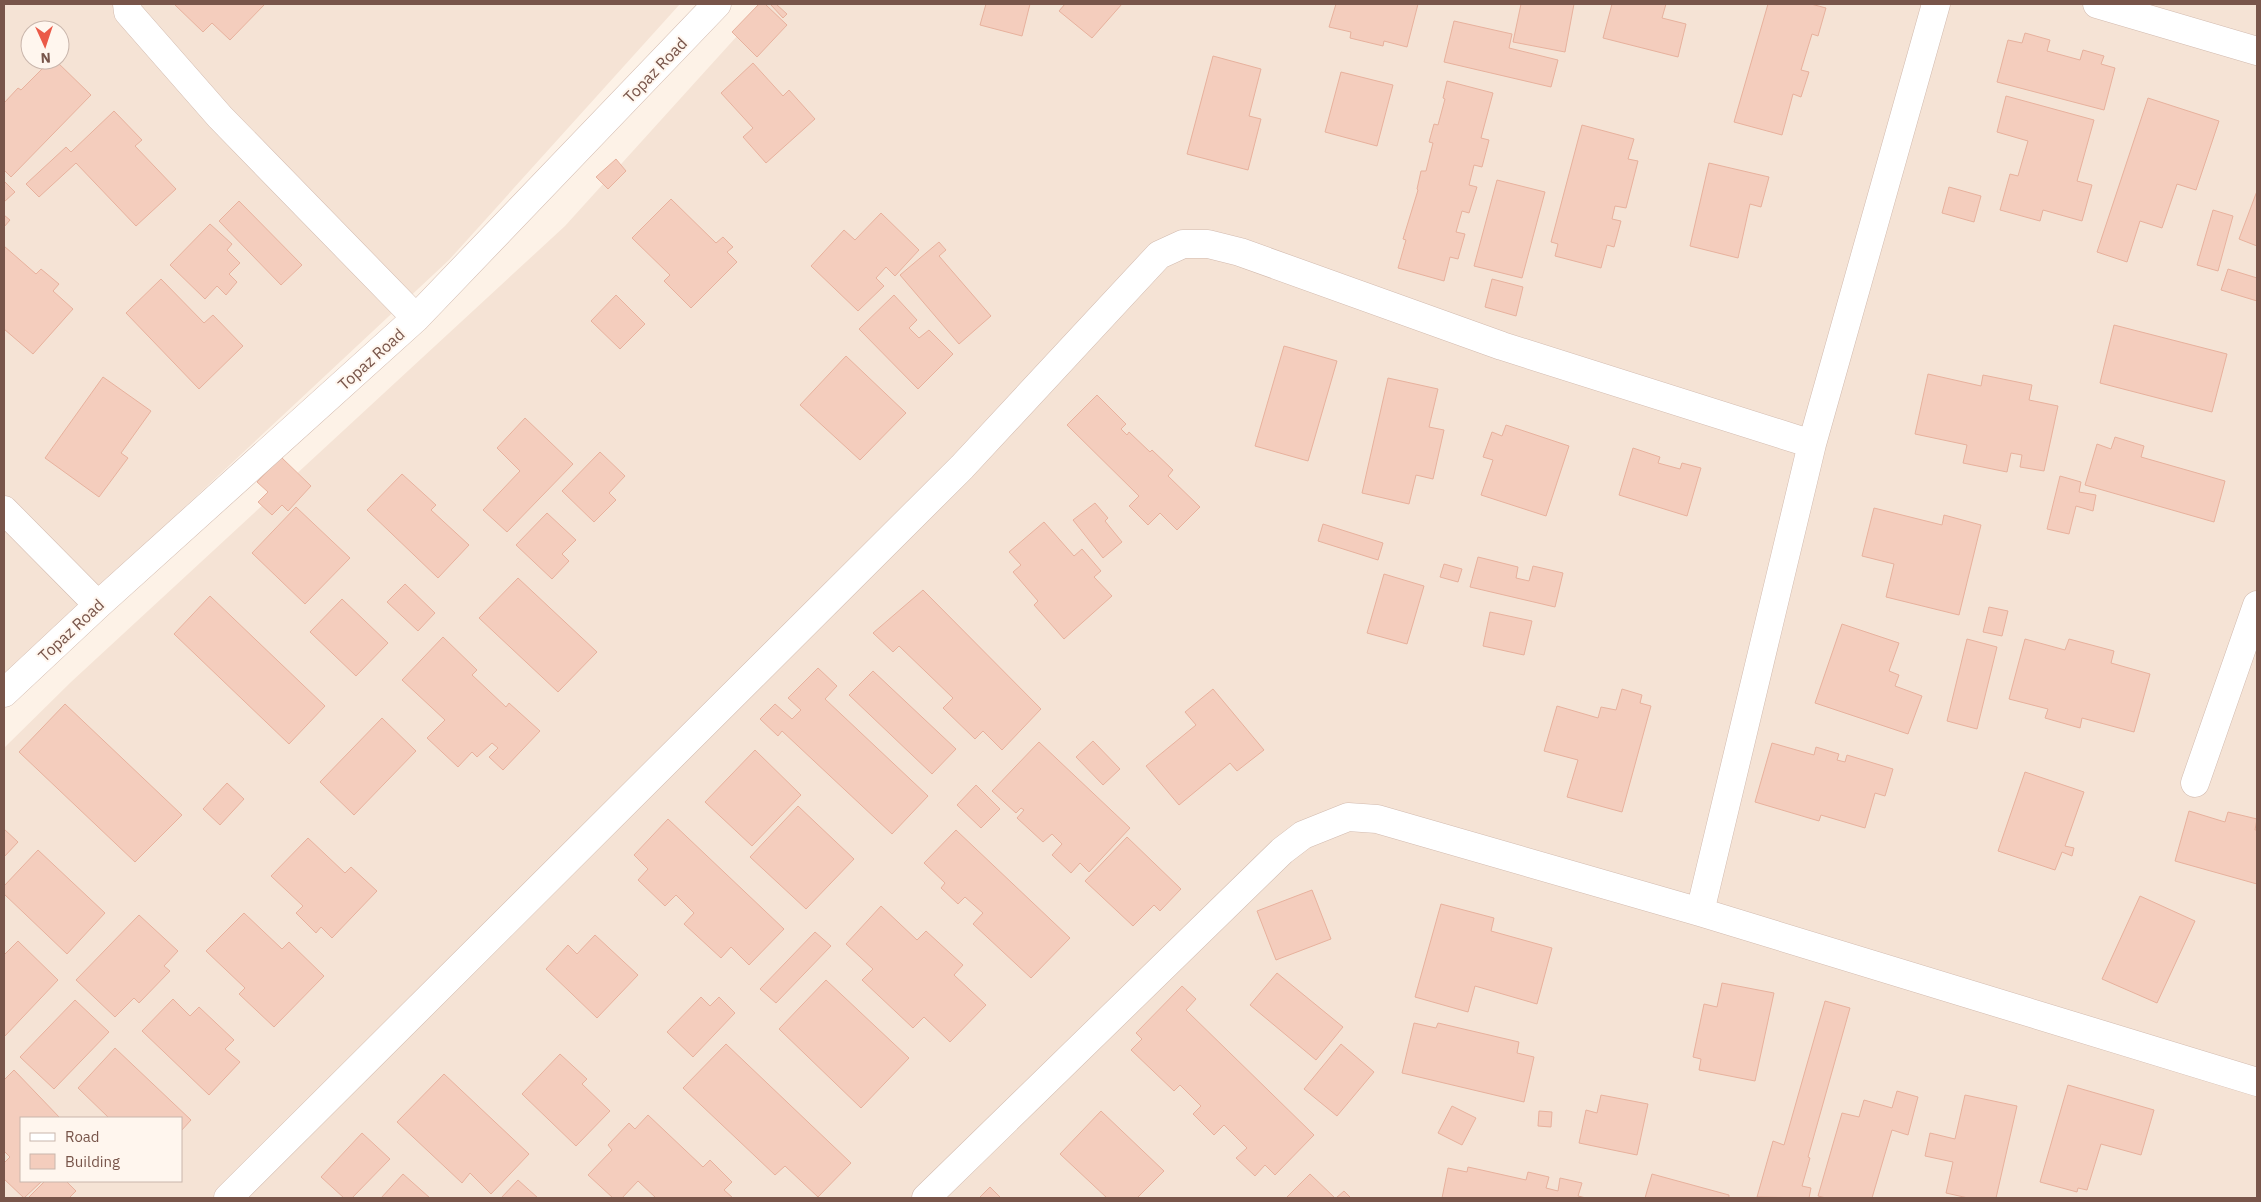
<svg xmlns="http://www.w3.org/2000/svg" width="2261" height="1202" viewBox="0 0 2261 1202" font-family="'IBM Plex Sans',sans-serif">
	<rect width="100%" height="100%" fill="#fdf2e7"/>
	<path fill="#f5e3d5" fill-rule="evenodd" d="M4 4H680L449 260 4 676ZM30 30H60V60H30Z
		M766 4H2257V1198H4V748L71 682 565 226ZM21 1118H181V1181H21Z"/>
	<path fill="#f4cdbd" stroke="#e7b19d" d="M174 4H265L230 40 212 23 203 32Z
		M759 4H765L787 25 757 57 732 32Z
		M773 4H776L787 14 783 18 771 5Z
		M986 4H1030L1022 36 980 25Z
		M1065 4H1122L1092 38 1059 11Z
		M1336 4H1418L1407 47 1384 41 1383 46 1350 38 1351 32 1329 27Z
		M1521 4H1574L1565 52 1513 42Z
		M1612 4H1666L1662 18 1686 24 1678 57 1603 38Z
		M1768 4H1811L1826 8 1818 36 1812 34 1801 70 1809 72 1801 97 1793 94 1782 135 1734 122Z
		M1454 21 1512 34 1509 48 1558 60 1551 87 1444 62Z
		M2025 33 2050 40 2047 51 2080 60 2083 50 2104 56 2101 64 2115 68 2104 110 1997 82 2008 40 2022 43Z
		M1213 56 1261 69 1249 116 1261 119 1248 170 1187 154Z
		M51 60H55L91 95 11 177 4 170V103L18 88 21 90Z
		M753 63 783 96 789 90 815 119 766 163 743 137 753 128 721 93Z
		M1341 72 1393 85 1377 146 1325 132Z
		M1447 81 1493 93 1481 138 1489 140 1482 167 1474 165 1469 185 1477 187 1469 213 1462 211 1456 232 1465 234 1458 259 1450 257 1444 281 1398 268 1406 240 1403 239 1418 190 1417 189 1421 171H1426L1433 143 1429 142 1434 124 1438 125 1445 99 1443 98Z
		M2006 96 2094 120 2077 181 2092 185 2082 221 2043 210 2040 221 2000 210 2010 174 2018 176 2028 141 1997 132Z
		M2148 98 2219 121 2196 190 2177 184 2162 228 2140 221 2127 262 2097 252Z
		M114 111 142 140 135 146 176 189 136 226 76 163 39 197 26 184 66 147 71 152Z
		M1582 125 1634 139 1628 159 1638 161 1626 208 1615 206 1612 219 1621 221 1614 247 1607 245 1601 268 1555 256 1558 244 1551 242Z
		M616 159 626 171 608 189 596 177Z
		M1709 163 1769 177 1761 207 1750 204 1738 258 1690 246Z
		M1497 180 1545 192 1522 278 1474 266Z
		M4 181 15 192 4 202Z
		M1949 187 1981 196 1974 222 1942 213Z
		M2257 191V246L2239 239Z
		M671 199 716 243 723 237 733 247 727 252 737 262 691 308 664 281 670 275 632 238Z
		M239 201 302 265 281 285 219 221Z
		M2213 210 2233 216 2218 271 2197 265Z
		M881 213 919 250 895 276 886 267 876 278 884 286 858 311 811 266 844 230 855 240Z
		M4 215 10 220 4 227Z
		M210 224 232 244 227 250 240 263 229 274 237 282 226 295 217 286 205 299 170 265Z
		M939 242 946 250 939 256 991 316 959 344 900 275Z
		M4 246 36 274 41 269 59 284 53 291 73 309 33 354 4 329Z
		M2228 269 2257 278V301L2221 290Z
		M161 279 204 323 213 315 243 346 199 389 126 313Z
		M1492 279 1523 287 1516 316 1485 307Z
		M616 295 645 324 620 349 591 321Z
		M894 295 917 320 909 328 919 338 929 330 953 354 918 389 859 329Z
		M2114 325 2227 354 2212 412 2100 383Z
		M1284 346 1337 361 1308 461 1255 446Z
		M846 356 906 413 860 460 800 405Z
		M1928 374 1981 386 1983 375 2032 385 2029 400 2058 406 2044 471 2020 467 2022 455 2011 453 2007 472 1963 463 1967 445 1915 434Z
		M103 377 151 411 121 453 128 458 99 497 45 458Z
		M1388 378 1438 389 1429 427 1444 430 1433 479 1416 475 1409 504 1362 493Z
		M1097 395 1126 424 1121 429 1127 435 1129 432 1150 452 1152 450 1173 470 1168 476 1200 507 1177 530 1160 513 1148 525 1129 506 1139 496 1067 425Z
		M525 418 573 464 507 532 483 510 520 471 497 448Z
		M1506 425 1569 446 1546 516 1481 495 1493 460 1483 457 1492 432 1502 436Z
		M2115 437 2144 446 2141 457 2225 481 2214 522 2085 485 2097 444 2111 449Z
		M1633 448 1660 457 1658 463 1680 469 1682 463 1701 468 1687 516 1619 495Z
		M600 452 625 476 609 493 616 500 594 522 562 491Z
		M281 457 311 486 288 511 282 505 272 515 258 502 268 492 257 482Z
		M402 474 436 505 431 510 469 545 438 578 367 510Z
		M2060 476 2081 482 2079 492 2096 495 2093 511 2076 506 2069 534 2047 529Z
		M1095 503 1108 518 1105 521 1122 542 1103 558 1073 520Z
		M296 507 350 558 305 604 252 553Z
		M1874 508 1942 525 1944 515 1981 525 1959 615 1886 597 1894 564 1862 556Z
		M547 513 576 540 562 554 569 561 552 579 516 545Z
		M1044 522 1074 556 1082 549 1101 571 1094 577 1112 596 1064 639 1034 605 1038 601 1013 572 1021 565 1009 552Z
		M1323 524 1383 543 1378 560 1318 541Z
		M1478 557 1518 567 1516 578 1529 581 1533 566 1563 573 1555 607 1470 587Z
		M1444 564 1462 569 1458 582 1440 577Z
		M1384 574 1424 586 1407 644 1367 633Z
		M518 578 597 652 558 692 479 618Z
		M405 584 435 613 418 631 387 602Z
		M923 590 1041 709 1002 750 983 731 975 739 943 708 953 698 899 646 893 652 873 633Z
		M210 596 325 706 289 744 174 634Z
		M342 599 388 643 356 676 310 632Z
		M1989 607 2008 611 2002 636 1983 632Z
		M1490 612 1532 621 1524 655 1483 646Z
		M1842 624 1899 643 1889 671 1899 675 1895 686 1922 696 1908 734 1815 703Z
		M443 637 477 670 472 675 506 707 509 703 540 731 503 770 489 757 498 748 492 743 477 757 472 752 458 767 427 738 445 720 402 680Z
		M1967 639 1997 647 1977 729 1947 721Z
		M2025 639 2065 650 2069 639 2114 651 2111 663 2150 674 2134 732 2082 718 2080 728 2045 718 2048 709 2009 699Z
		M818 668 837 686 825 699 928 796 892 834 782 731 778 736 760 719 775 704 792 719 801 710 788 698Z
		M873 671 956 749 932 774 849 695Z
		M1213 689 1264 750 1237 771 1230 763 1179 805 1146 766 1196 725 1185 712Z
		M1622 689 1642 695 1640 703 1651 706 1622 812 1567 797 1578 760 1544 751 1557 706 1598 718 1601 707 1616 710Z
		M65 704 182 815 135 862 19 752Z
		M382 718 416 751 354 815 320 782Z
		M1093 741 1120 769 1103 785 1076 757Z
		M1039 742 1130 828 1089 872 1080 863 1071 873 1052 855 1062 844 1052 834 1043 842 1017 818 1024 810 1021 808 1016 813 992 791Z
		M1772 743 1814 755 1816 747 1839 754 1837 760 1845 762 1847 755 1893 769 1885 796 1875 793 1865 828 1821 815 1819 821 1755 802Z
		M755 750 801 795 752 846 705 802Z
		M2025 772 2084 792 2065 846 2074 848 2072 856 2062 852 2055 870 1998 851Z
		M227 783 244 799 220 825 203 809Z
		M976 785 1000 809 981 828 957 805Z
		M798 806 854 859 806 909 750 857Z
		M2189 811 2225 822 2228 812 2257 819 2255 830H2257V884L2175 861Z
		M668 819 784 929 749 965 731 947 721 958 684 924 694 913 676 895 665 906 638 880 648 869 634 855Z
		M4 829 18 842 4 857Z
		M956 830 1070 938 1031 978 973 924 983 913 965 897 958 904 941 888 945 883 924 863Z
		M1127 837 1181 889 1160 911 1154 905 1133 926 1085 881Z
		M308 838 345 873 351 867 377 891 332 938 321 927 316 933 296 913 303 906 271 876Z
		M38 850 105 913 67 954 4 894V886Z
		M1312 890 1331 939 1276 960 1257 911Z
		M2140 896 2195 921 2157 1003 2102 979Z
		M1441 904 1494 918 1491 931 1552 948 1537 1004 1475 986 1468 1012 1415 997Z
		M881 906 917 940 926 931 963 965 954 975 986 1005 950 1042 924 1017 913 1028 862 980 873 969 846 944Z
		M244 913 282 949 289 942 324 976 274 1027 239 994 245 988 206 951Z
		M139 915 178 951 164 966 170 971 139 1003 134 998 115 1017 76 980Z
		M815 932 831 946 776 1003 760 989Z
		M595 935 638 975 597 1018 546 969 568 945 577 954Z
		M18 941 58 980 4 1037V955Z
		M1277 973 1343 1027 1316 1060 1250 1005Z
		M826 980 909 1058 861 1108 779 1029Z
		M1722 983 1774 993 1755 1081 1699 1070 1701 1059 1693 1057 1704 1004 1717 1007Z
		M1182 986 1196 999 1186 1010 1314 1135 1275 1175 1265 1165 1255 1176 1236 1158 1247 1148 1224 1125 1214 1135 1193 1114 1201 1106 1180 1085 1174 1091 1131 1050 1142 1039 1136 1033Z
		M701 997 710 1006 719 997 735 1013 693 1057 667 1032Z
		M173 999 190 1016 199 1007 234 1040 225 1049 240 1062 209 1095 142 1031Z
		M75 1000 109 1032 54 1089 20 1057Z
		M1825 1001 1850 1008 1808 1157 1810 1158 1802 1186 1811 1188 1809 1198 1757 1197 1773 1141 1784 1145Z
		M1414 1023 1436 1028 1438 1023 1519 1042 1517 1053 1534 1057 1524 1102 1402 1073Z
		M726 1044 851 1163 818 1197 785 1166 775 1175 683 1088Z
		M1341 1044 1374 1072 1337 1116 1304 1089Z
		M115 1048 191 1120 181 1131V1118H109L78 1088Z
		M560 1054 587 1079 582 1084 610 1111 576 1146 522 1094Z
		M14 1070 60 1118H21V1181H42L24 1198 4 1179V1163L10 1157 4 1151V1080Z
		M444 1074 529 1154 491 1194 470 1173 462 1183 397 1122Z
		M2068 1085 2154 1110 2141 1155 2101 1144 2087 1190 2078 1188 2077 1192 2040 1182Z
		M1897 1091 1918 1097 1908 1135 1892 1130 1872 1198H1826L1818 1196 1842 1113 1859 1117 1864 1100 1892 1108Z
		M1601 1095 1648 1104 1637 1155 1579 1143 1586 1110 1597 1113Z
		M1965 1095 2017 1106 1996 1198H1968L1946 1193 1953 1162 1925 1156 1930 1133 1955 1139Z
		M1452 1106 1476 1118 1462 1145 1438 1133Z
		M1101 1111 1164 1171 1137 1198H1107L1060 1154Z
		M1539 1111 1552 1112 1551 1127 1538 1126Z
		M648 1115 703 1167 710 1160 732 1182 724 1190 733 1198H656L638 1181 622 1198H613L588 1175 612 1150 608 1145 629 1123 635 1129Z
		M362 1133 390 1159 352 1198H344L321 1177Z
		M1468 1167 1526 1180 1528 1172 1549 1177 1546 1188 1558 1191 1560 1178 1582 1183 1578 1196 1586 1198H1442L1448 1168 1467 1172Z
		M403 1174 430 1198H381Z
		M1310 1174 1335 1198H1286Z
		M1652 1174 1729 1195V1198H1645Z
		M518 1180 538 1198H501Z
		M45 1181H66L76 1191 69 1198H28Z
		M990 1187 1001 1198H979Z
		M1344 1191 1351 1198H1336Z"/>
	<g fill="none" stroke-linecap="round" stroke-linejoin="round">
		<defs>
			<path id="minor" d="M127 4 128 12 220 117 416 318
				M2097 4 2257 51
				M4 510 98 605
				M4 693 98 605 416 318 717 4
				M2195 783 2257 605
				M1700 912 1812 444 1936 4
				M228 1198 962 467 1159 255 1183 244H1208L1240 252 1502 346 1812 444
				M926 1198 1282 851 1303 835 1348 817 1377 819 1700 912 2257 1082"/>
		</defs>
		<use href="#minor" stroke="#d2baae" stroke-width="29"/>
		<use href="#minor" stroke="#fff" stroke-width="28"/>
	</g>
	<g text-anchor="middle" stroke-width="4" stroke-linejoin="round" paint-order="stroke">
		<g font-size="16" fill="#78554a" stroke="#fff6ee">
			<text transform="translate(655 70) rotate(-46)" y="6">Topaz Road</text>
			<text transform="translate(371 359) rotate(-42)" y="6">Topaz Road</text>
			<text transform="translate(71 630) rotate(-43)" y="6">Topaz Road</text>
		</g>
	</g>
	<rect width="2261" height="1202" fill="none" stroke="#78554a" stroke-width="10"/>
	<rect x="20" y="1117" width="162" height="65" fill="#fff6ee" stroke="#c9b6ac"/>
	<rect x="30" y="1133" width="25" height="8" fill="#ffffff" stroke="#c9b6ac"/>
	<text x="65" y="1142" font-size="15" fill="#78554a">Road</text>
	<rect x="30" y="1154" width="25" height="15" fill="#f4cdbd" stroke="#c9b6ac"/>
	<text x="65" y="1167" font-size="15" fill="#78554a">Building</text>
	<g transform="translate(45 45) rotate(177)"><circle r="24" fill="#fff6ee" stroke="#c9b6ac"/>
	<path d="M0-4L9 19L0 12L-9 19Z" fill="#eb5a48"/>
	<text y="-8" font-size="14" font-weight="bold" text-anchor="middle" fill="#78554a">N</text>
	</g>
</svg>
